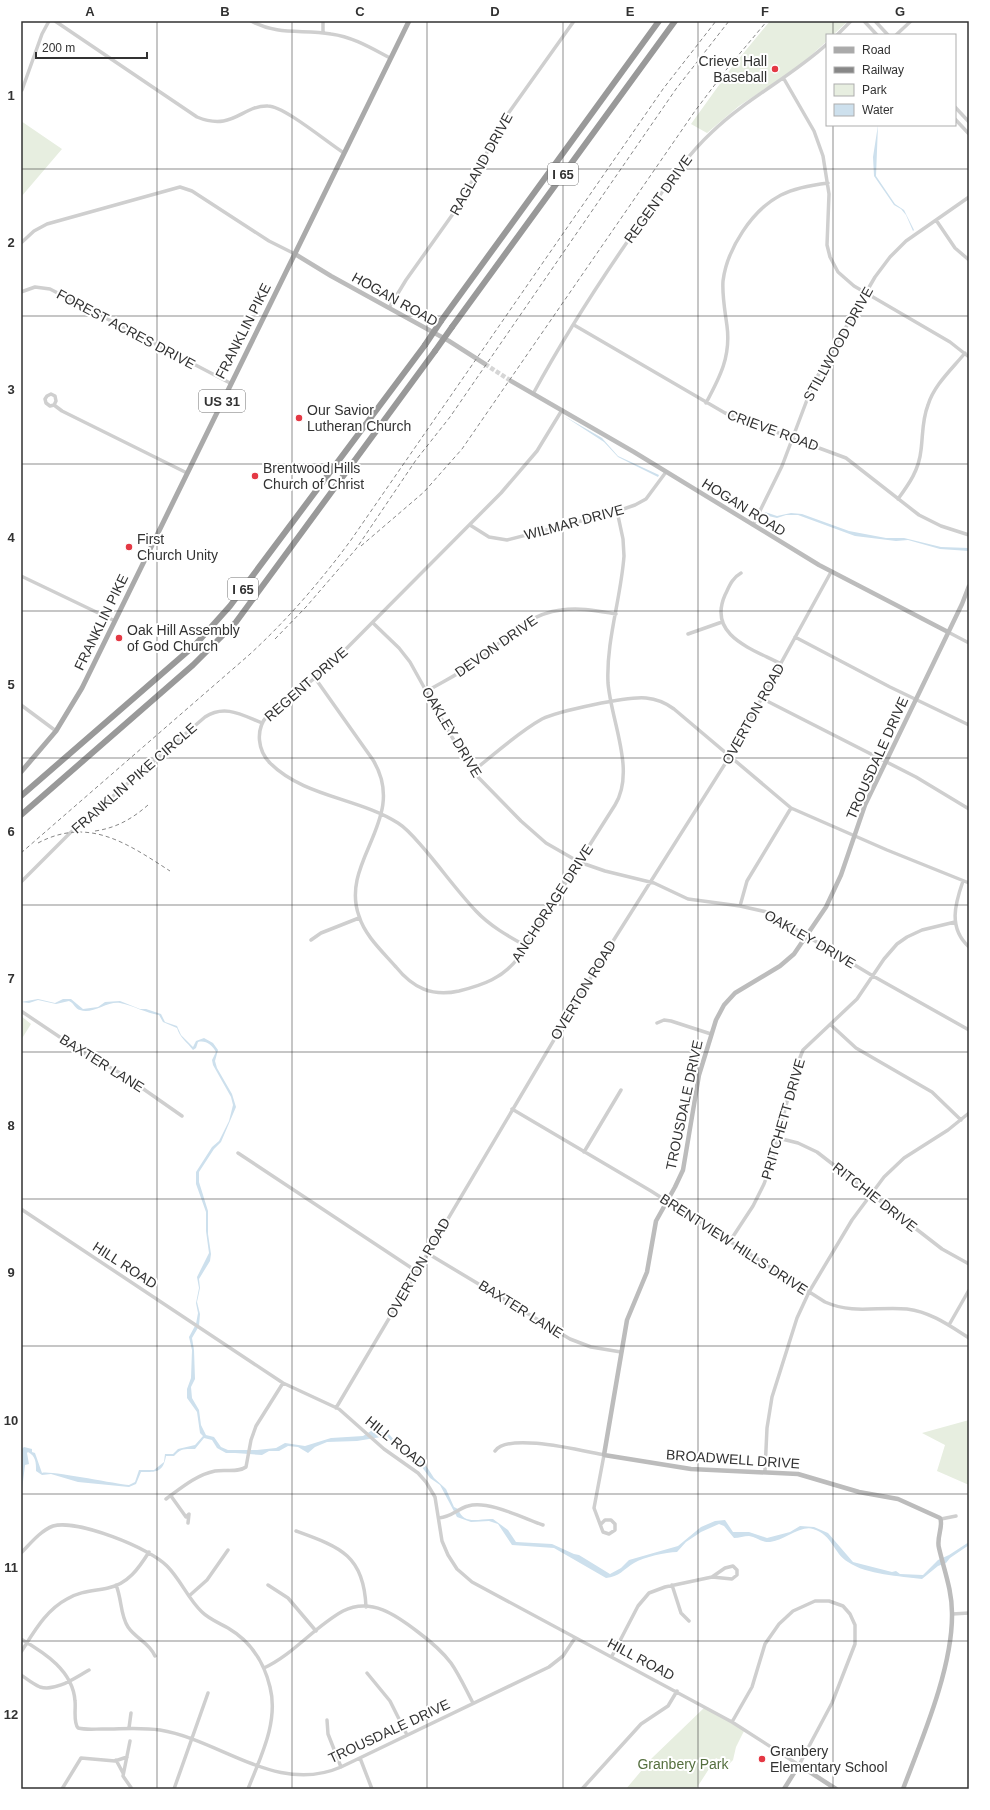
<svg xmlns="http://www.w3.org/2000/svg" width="990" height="1810" viewBox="0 0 990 1810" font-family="Helvetica,sans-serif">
	<rect width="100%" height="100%" fill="#fff"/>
	<path fill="#e7eee0" d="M770 21H848L833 35H827V41L798 67 739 106 707 133 691 124 732 67Z
		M21 121 62 149 21 197Z
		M21 1016 31 1024 21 1040Z
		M969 1420V1485L937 1471 945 1445 922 1433Z
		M705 1707 745 1729 736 1747 733 1760 728 1765 716 1758 696 1789H626L652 1758Z"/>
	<path fill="#cde0ed" d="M878 125 876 176 895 204 904 210 914 230 913 231 906 215 901 209 894 205 874 176 873 157Z
		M564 416 602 438 618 456 659 475 658 477 618 457 604 442Z
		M765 512 777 516 791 513 802 514 849 531 886 538H904L941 547 969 548V551L940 549 908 540 896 541 855 536 798 515H786L777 518 764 515Z
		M38 999 55 1003 63 999H71L83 1009 98 1007 105 1002 120 1001 140 1009H146L161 1014 165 1022 177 1026 181 1035 193 1047 196 1041 204 1038 213 1043 218 1050 215 1061 217 1068 232 1094 236 1107 221 1142 214 1149 199 1172V1182L208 1211V1234L211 1254 210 1261 199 1279 200 1288 197 1302 200 1314 199 1326 192 1338 194 1350 195 1379 191 1387 192 1398 199 1410 201 1425 206 1435 214 1437 221 1447 228 1450H257L276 1448 285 1443 305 1446 331 1438 363 1436 371 1431 388 1433 404 1451 416 1456 425 1464 434 1478 446 1489 454 1507 458 1509C464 1526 480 1518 493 1519L508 1530 516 1542 552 1544 574 1554 579 1555 610 1574 621 1568 629 1560 678 1546 701 1527 715 1521 725 1520 733 1532H749L767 1538 790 1532 800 1526 814 1527 828 1533 853 1562 892 1572 896 1571 900 1574 923 1575 938 1560 949 1555 969 1542V1545L950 1558 946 1563 938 1566 922 1579C900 1576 867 1575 848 1562 833 1553 833 1535 813 1529 801 1525 783 1541 770 1542 762 1543 757 1537 749 1536 744 1536 739 1538 734 1538L724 1526 719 1524 701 1532 686 1542 677 1552C666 1552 644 1557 634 1563 624 1569 619 1577 606 1578L554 1548 512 1545 498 1524 489 1521 471 1522 457 1517 440 1485 430 1478 419 1463 399 1451 387 1436 357 1441 327 1442 315 1447 308 1453 298 1447 288 1446 279 1451H269L262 1455 235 1453H226L217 1448 212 1440 204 1438 195 1449C185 1449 181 1448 174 1456H166C163 1473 156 1472 141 1472L136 1484 129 1487 78 1482 51 1474 42 1475 36 1471C36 1463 36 1456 28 1452L27 1453 29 1464 25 1465 21 1498V1450L24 1447 32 1449V1452L35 1453 42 1473C48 1470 115 1484 129 1485L135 1482 139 1470H154L164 1462 165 1454H173L178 1449 195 1445 203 1436 200 1433 197 1412 187 1398V1389L191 1378 192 1350 189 1337 196 1324 198 1313 196 1303 199 1288 197 1277 209 1253 206 1231V1212L196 1184V1172L212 1147 219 1141 229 1121 233 1105 231 1097 213 1065 212 1060 216 1052C212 1045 206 1040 198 1042L196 1048 193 1050C187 1042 180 1038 177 1028L163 1022 159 1015C146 1013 134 1006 120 1003 107 1001 92 1015 80 1010 75 1009 74 1003 69 1001L56 1004 38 1000 29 1003 21 1002Z"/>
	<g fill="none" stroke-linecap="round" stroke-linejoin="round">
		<path stroke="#d6d6d6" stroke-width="4.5" stroke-dasharray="4.5 2" stroke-linecap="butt" d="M485 364 511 381"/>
		<path stroke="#cfcfcf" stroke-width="3.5" d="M55 21 197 117C233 132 242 105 268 106 284 106 328 143 344 153
			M251 21C279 36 302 29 331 34 353 37 371 48 390 58
			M864 21 877 35
			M875 21 888 35
			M323 33V21
			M837 35 851 21
			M896 35 911 21
			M784 79 814 131 823 156 829 194 827 245 830 257 838 272 854 286 950 342 969 357
			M22 90 42 34 49 21
			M955 107 969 122
			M955 119 969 134
			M936 220 955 248 969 260
			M21 243 34 231 47 224 180 187 192 191 269 241 295 254
			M21 292 35 287 50 289 230 383
			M389 308 406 280 460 204 505 118 574 21
			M574 325 725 413 846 458 919 515 941 526 969 535
			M533 394C565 335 601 279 639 225 662 193 683 159 712 132 747 98 791 77 827 44
			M706 403C720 377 731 356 727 326 725 311 722 296 723 281 727 249 752 210 781 195 795 188 812 185 828 183
			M54 405 50 406 46 403 45 399 47 396 51 394 55 396 56 401 54 405 62 411 187 473
			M898 499C909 484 919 470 921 450 923 435 922 420 928 405 934 385 952 369 965 353
			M470 525 489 537 507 540 612 513 635 505 646 499 666 472
			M753 525 782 466 813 384 875 277 890 257 906 241 969 197
			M741 573C732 578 729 587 725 595 707 636 753 649 781 664
			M21 576 115 621
			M373 623 399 648 410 662 450 734 476 775 521 821 546 843 579 862 605 871 654 883 688 899 740 906 767 912 873 976 969 1030
			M948 632 969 643
			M688 634 722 622
			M795 637 890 687 969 725
			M315 678 373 760C409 819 339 861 359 916 365 936 383 952 396 967 413 988 432 997 459 991 483 985 503 978 518 958L615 805C636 771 611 721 608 683 606 641 621 598 624 556L623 539 617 511
			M427 691C444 681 461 673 477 661 504 641 526 614 561 610 580 607 598 611 616 614
			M763 699 916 777 969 809
			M21 705 56 731
			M473 771C495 754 517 733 542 719 558 711 628 696 646 698 657 699 666 703 674 709L791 808 887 850 969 883
			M963 881C955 904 948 928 969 947
			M21 882 70 833 205 717C225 704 242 715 262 723
			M740 906 747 881 791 808
			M311 940 321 933 359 918
			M526 946C508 936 490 926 476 911 458 892 443 871 426 851 417 841 409 830 398 823 359 798 304 797 270 763 258 751 255 730 267 716L315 678 341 654 501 493 537 451 562 410
			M21 1011 82 1052 122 1074 182 1116
			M657 1023 664 1020 671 1021 711 1034
			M831 1025 856 1048 932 1092 961 1120
			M512 1109 651 1191 825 1302C855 1315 877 1306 907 1309 931 1312 950 1326 969 1338
			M778 1138 798 1143 817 1152 942 1249 969 1264
			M584 1152 621 1090
			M238 1153 416 1271
			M21 1209 283 1383 339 1409 384 1449 418 1473 426 1482 435 1497 442 1541 448 1555 457 1569 472 1582 732 1722 799 1765 832 1703 855 1644V1625L850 1614 843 1606 829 1601H815L793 1611 779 1624 765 1644 752 1687 732 1722
			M730 1241 753 1206 764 1184 771 1165 795 1070 803 1050 857 999 884 959 897 944 907 937 922 930 955 922
			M427 1253 570 1339 591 1347 621 1352
			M949 1325 969 1290
			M336 1408 603 957 730 756 831 572
			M495 1451C508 1432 582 1451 604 1455L594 1508 603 1532 609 1534 615 1530V1524L611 1520H605L601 1524
			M765 1471 767 1428 772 1397 797 1318 809 1292 852 1220 884 1177 904 1158 948 1130 969 1113
			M171 1496 186 1517 189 1514 188 1523
			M166 1499C181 1488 196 1475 215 1471 225 1469 238 1473 246 1467L251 1440 256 1426 283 1383
			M439 1518C452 1517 457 1509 468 1506 488 1500 523 1518 543 1525
			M941 1519 956 1516
			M296 1531C340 1547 364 1555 366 1607
			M21 1553C30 1544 40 1531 53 1526 77 1519 150 1548 167 1566 181 1580 188 1599 202 1612 209 1619 219 1623 228 1628 250 1641 264 1662 270 1687 279 1722 260 1758 248 1789
			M116 1585C122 1599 120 1615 128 1627 136 1639 149 1642 155 1656
			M268 1585 288 1598 316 1631
			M672 1585 681 1613 689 1621
			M189 1596 207 1580 228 1550
			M952 1614 969 1613
			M21 1639C45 1653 73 1671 75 1701 76 1709 73 1722 78 1728 86 1730 94 1729 102 1729 122 1729 141 1727 160 1730 221 1740 277 1795 341 1767L549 1667 563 1656 575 1638
			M21 1652C34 1632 46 1610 67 1599 80 1591 94 1591 108 1588 128 1584 139 1568 149 1552
			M612 1656 638 1606 649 1593 665 1587 712 1577 732 1579 737 1575V1570L733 1566 725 1568 712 1577
			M264 1668C294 1654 314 1627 343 1611 371 1597 396 1615 418 1632 430 1641 442 1651 451 1663 460 1676 466 1690 473 1703
			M367 1673 390 1701 407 1735
			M21 1675C27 1679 33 1684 40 1687 56 1692 76 1677 89 1670
			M327 1720 328 1734 341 1767
			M129 1728 131 1713
			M130 1741 123 1776 132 1789
			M360 1758 372 1789
			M116 1760 123 1773
			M62 1789 81 1758 115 1761 127 1757
			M174 1789 208 1693
			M582 1789 641 1724 668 1706 677 1691"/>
		<path stroke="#bcbcbc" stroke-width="4.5" d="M295 254 331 276 449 341 485 364
			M511 381 634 452 819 565 948 632
			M784 1789 799 1765 836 1789
			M903 1789C922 1739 953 1667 952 1613 952 1590 944 1570 939 1548 936 1538 944 1525 940 1518L898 1499 859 1492 798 1474 691 1469 604 1455 627 1320 647 1272 656 1221 675 1187 683 1170 699 1075 716 1020 724 1005 735 993 780 966 794 954 826 907 841 875 865 805 962 604 969 586"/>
		<path stroke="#aaa" stroke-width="5" d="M21 772 56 731 82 688 409 21"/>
		<path stroke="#999" stroke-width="6" d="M441 321 659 21
			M452 327 675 21
			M21 796 195 645 230 606 425 345
			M21 815 193 665 236 622 435 351"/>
		<path stroke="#878787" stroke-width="1" stroke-dasharray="4 3" stroke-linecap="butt" d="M361 546 424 492 462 449 695 111 726 70 767 21
			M275 639 306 607 356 549 416 460 450 417 676 89 729 21
			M95 831C116 828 132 819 148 805
			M38 843C89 816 128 844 170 871
			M21 853 249 655C287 620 320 582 351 540L663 89 716 21"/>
		<path stroke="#999" stroke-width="6" d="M425 345 441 321
			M435 351 452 327"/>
	</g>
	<path fill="none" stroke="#323232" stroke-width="1" stroke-opacity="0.55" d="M157 21V1789M292 21V1789M427 21V1789M563 21V1789M698 21V1789M833 21V35M833 125V1789M21 169H969M21 316H969M21 464H969M21 611H969M21 758H969M21 905H969M21 1052H969M21 1199H969M21 1346H969M21 1494H969M21 1641H969"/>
	<g fill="#e43844" stroke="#fff" stroke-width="1.5">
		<circle cx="775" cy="69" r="4"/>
		<circle cx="299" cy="418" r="4"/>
		<circle cx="255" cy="476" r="4"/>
		<circle cx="129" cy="547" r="4"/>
		<circle cx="119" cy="638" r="4"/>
		<circle cx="762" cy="1759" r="4"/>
	</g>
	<g text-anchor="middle" stroke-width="4" stroke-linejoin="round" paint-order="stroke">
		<g fill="#fff" stroke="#707070" stroke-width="1">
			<rect x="548" y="163" width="30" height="22" rx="3"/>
			<rect x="199" y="390" width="46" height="22" rx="3"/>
			<rect x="228" y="578" width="30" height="22" rx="3"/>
		</g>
		<g font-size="13" font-weight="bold" fill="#323232">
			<text x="563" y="179">I 65</text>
			<text x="222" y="406">US 31</text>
			<text x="243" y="594">I 65</text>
		</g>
		<g font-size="14" fill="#323232" stroke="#fff" text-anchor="start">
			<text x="767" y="66" text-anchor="end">Crieve Hall<tspan x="767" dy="16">Baseball</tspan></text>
			<text x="307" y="415">Our Savior<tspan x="307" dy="16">Lutheran Church</tspan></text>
			<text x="263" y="473">Brentwood Hills<tspan x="263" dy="16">Church of Christ</tspan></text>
			<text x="137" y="544">First<tspan x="137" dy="16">Church Unity</tspan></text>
			<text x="127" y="635">Oak Hill Assembly<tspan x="127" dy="16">of God Church</tspan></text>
			<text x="770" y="1756">Granbery<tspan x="770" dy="16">Elementary School</tspan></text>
		</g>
		<g font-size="14" fill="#323232" stroke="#fff">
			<text transform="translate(481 164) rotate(-61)" y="5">RAGLAND DRIVE</text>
			<text transform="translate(658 199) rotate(-54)" y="5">REGENT DRIVE</text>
			<text transform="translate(395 299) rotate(29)" y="5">HOGAN ROAD</text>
			<text transform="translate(126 329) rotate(28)" y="5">FOREST ACRES DRIVE</text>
			<text transform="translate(243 331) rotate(-63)" y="5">FRANKLIN PIKE</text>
			<text transform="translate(838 344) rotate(-61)" y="5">STILLWOOD DRIVE</text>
			<text transform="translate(773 430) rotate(20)" y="5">CRIEVE ROAD</text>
			<text transform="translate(744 507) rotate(32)" y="5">HOGAN ROAD</text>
			<text transform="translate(574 522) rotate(-15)" y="5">WILMAR DRIVE</text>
			<text transform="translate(101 622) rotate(-64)" y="5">FRANKLIN PIKE</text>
			<text transform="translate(496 646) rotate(-35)" y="5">DEVON DRIVE</text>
			<text transform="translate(306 684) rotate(-41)" y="5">REGENT DRIVE</text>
			<text transform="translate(753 714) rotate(-61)" y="5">OVERTON ROAD</text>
			<text transform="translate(452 732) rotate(59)" y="5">OAKLEY DRIVE</text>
			<text transform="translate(877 758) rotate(-66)" y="5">TROUSDALE DRIVE</text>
			<text transform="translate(134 778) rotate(-41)" y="5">FRANKLIN PIKE CIRCLE</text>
			<text transform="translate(552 903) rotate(-57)" y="5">ANCHORAGE DRIVE</text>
			<text transform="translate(810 939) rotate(30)" y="5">OAKLEY DRIVE</text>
			<text transform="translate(583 990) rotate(-59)" y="5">OVERTON ROAD</text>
			<text transform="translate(102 1063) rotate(32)" y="5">BAXTER LANE</text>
			<text transform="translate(684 1105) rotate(-78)" y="5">TROUSDALE DRIVE</text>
			<text transform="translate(783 1119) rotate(-74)" y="5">PRITCHETT DRIVE</text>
			<text transform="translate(875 1197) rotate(38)" y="5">RITCHIE DRIVE</text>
			<text transform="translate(734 1244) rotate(33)" y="5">BRENTVIEW HILLS DRIVE</text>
			<text transform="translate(125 1265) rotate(33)" y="5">HILL ROAD</text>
			<text transform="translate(418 1268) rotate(-60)" y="5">OVERTON ROAD</text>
			<text transform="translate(521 1309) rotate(32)" y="5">BAXTER LANE</text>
			<text transform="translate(396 1442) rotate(39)" y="5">HILL ROAD</text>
			<text transform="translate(733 1459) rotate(4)" y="5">BROADWELL DRIVE</text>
			<text transform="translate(641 1659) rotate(28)" y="5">HILL ROAD</text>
			<text transform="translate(389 1731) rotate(-25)" y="5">TROUSDALE DRIVE</text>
		</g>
		<g font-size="14" fill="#546e3e" stroke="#fff">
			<text x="683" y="1769">Granbery Park</text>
		</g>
	</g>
	<rect width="990" height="1810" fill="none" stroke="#ffffff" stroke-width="44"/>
	<rect x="826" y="34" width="130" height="92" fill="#ffffff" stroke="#adadad"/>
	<rect x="834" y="47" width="20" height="6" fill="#aaaaaa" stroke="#adadad"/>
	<text x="862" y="54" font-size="12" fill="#323232">Road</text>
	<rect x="834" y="67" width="20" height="6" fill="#878787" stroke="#adadad"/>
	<text x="862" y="74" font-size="12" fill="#323232">Railway</text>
	<rect x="834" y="84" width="20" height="12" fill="#e7eee0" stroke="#adadad"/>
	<text x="862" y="94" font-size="12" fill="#323232">Park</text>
	<rect x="834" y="104" width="20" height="12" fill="#cde0ed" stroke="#adadad"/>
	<text x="862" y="114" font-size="12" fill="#323232">Water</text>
	<path d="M36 52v6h111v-6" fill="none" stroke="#323232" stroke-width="2"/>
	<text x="42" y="52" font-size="12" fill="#323232" stroke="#ffffff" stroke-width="3" paint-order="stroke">200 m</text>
	<rect x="22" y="22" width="946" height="1766" fill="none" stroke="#323232" stroke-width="1.5"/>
	<g font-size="13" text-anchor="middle" font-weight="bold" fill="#323232">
		<text x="90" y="16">A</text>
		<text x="225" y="16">B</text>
		<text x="360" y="16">C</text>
		<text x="495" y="16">D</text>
		<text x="630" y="16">E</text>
		<text x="765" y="16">F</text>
		<text x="900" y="16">G</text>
		<text x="11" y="100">1</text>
		<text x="11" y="247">2</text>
		<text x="11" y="394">3</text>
		<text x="11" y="542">4</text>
		<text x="11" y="689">5</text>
		<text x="11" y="836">6</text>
		<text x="11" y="983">7</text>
		<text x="11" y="1130">8</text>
		<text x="11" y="1277">9</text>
		<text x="11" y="1425">10</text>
		<text x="11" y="1572">11</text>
		<text x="11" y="1719">12</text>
	</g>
</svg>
